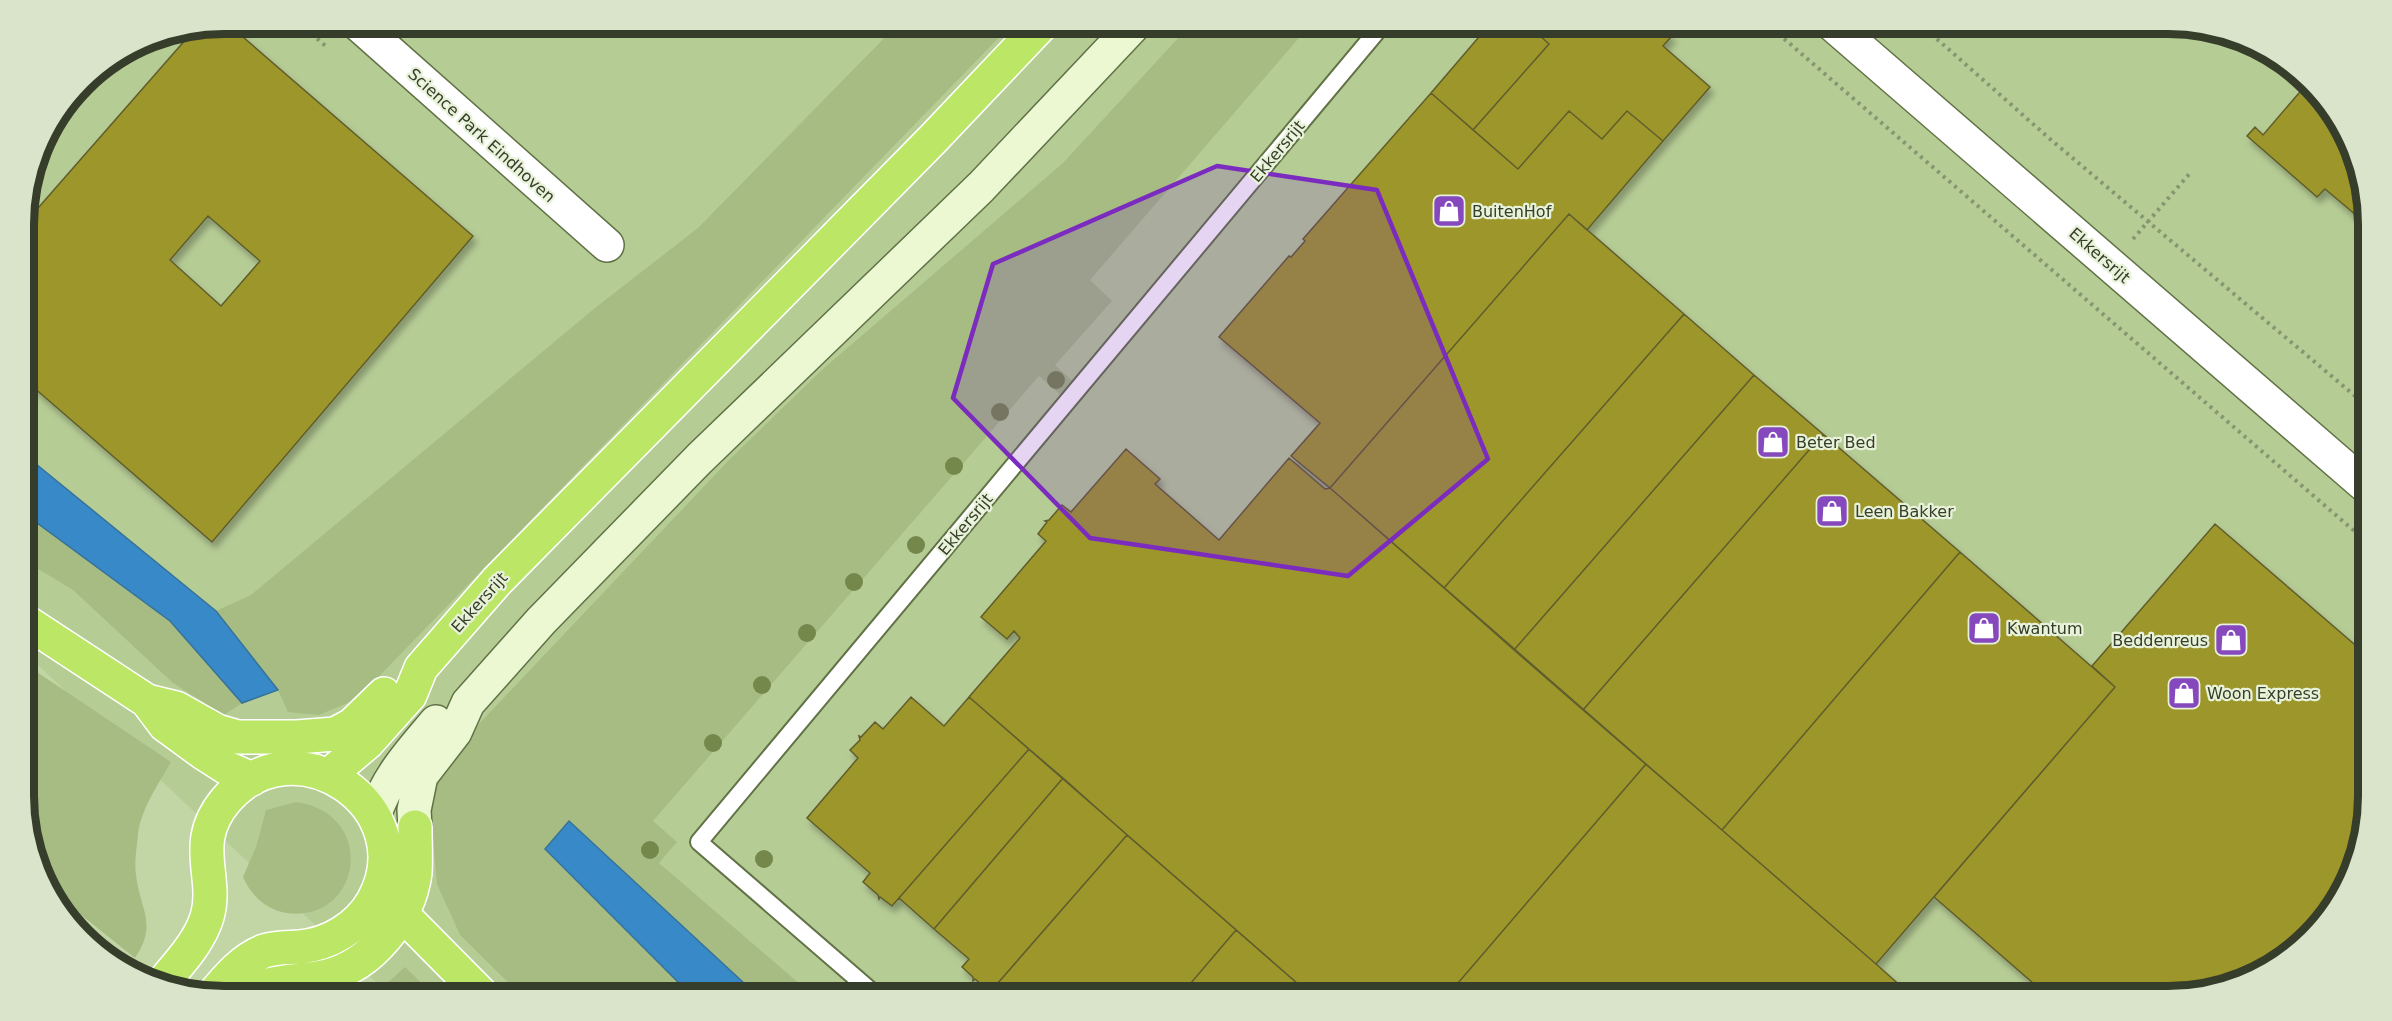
<svg xmlns="http://www.w3.org/2000/svg" width="2392" height="1021" viewBox="0 0 2392 1021" font-family="'DejaVu Sans',sans-serif">
	<defs>
		<filter id="shadow"><feDropShadow dx="3.5" dy="6" stdDeviation="3" flood-color="#0004"/></filter>
	</defs>
	<rect width="100%" height="100%" fill="#c2d5a5"/>
	<path fill="#b6cc95" d="M225 24H2167L2244 39 2327 103 2366 199 2368 796 2353 873 2289 956 2232 986 2180 997H392L25 653 24 211 45 136 92 74 148 39Z"/>
	<path fill="#a6bc83" d="M898 24H1012L357 699 319 715 288 712 278 690 216 611 251 595 595 308 698 228Z
		M1191 24H1311L1090 280 1112 301 1055 365 1075 383 1063 397 1039 376 653 821 677 842 659 863 815 997H759L569 821 545 850 693 997H523L460 935 437 884 430 813 439 776 458 746 730 459 824 368 1063 163Z
		M25 514 170 621 242 703 224 715 173 683 73 590 25 561Z
		M25 664 171 762C159 783 141 809 138 834 137 846 134 863 136 875 140 910 158 924 135 958L55 894 26 823Z
		M296 802C378 813 362 923 287 913 266 910 251 895 243 877L256 847 266 810Z
		M405 967 436 997H370L374 995Z"/>
	<path fill="#3889c8" stroke="#377299" stroke-width="1.5" d="M25 455 216 611 278 690 242 703 170 621 25 514Z
		M569 821 759 997H693L545 849Z"/>
	<path fill="#9d962c" stroke="#605d2d" stroke-width="1.5" fill-rule="evenodd" filter="url(#shadow)" d="M228 24 473 236 212 542 25 380 24 224 194 30ZM208 216 260 261 221 306 170 260Z
		M1490 24H1527L1549 44 1473 130 1431 93Z
		M1527 24H1657L1672 36 1663 46 1710 87 1663 141 1627 111 1602 139 1569 111 1518 169 1473 130 1549 44Z
		M2305 86 2327 103 2366 199V240L2355 230 2363 221 2325 189 2317 197 2247 136 2255 127 2263 135Z
		M1431 93 1518 169 1569 111 1602 139 1627 111 1663 141 1587 230 1569 214 1330 488 1291 456 1320 423 1219 337 1289 256 1291 257 1305 241 1303 239Z
		M1569 214 1684 314 1444 588 1330 488Z
		M1684 314 1754 375 1514 650 1444 588Z
		M1754 375 1823 434 1583 710 1514 650Z
		M1823 434 1960 552 1722 830 1583 710Z
		M1126 449 1160 479 1155 484 1219 540 1289 458 1325 489 1330 488 1646 764 1446 997H1313L969 697 1020 638 1014 631 1007 639 981 617 1046 541 1038 534 1047 522 1045 521 1049 520 1062 505 1071 512Z
		M2215 524 2368 656V796L2353 873 2289 956 2232 986 2180 997H2049L1934 897 2115 687 2092 666Z
		M1960 552 2115 687 1876 964 1722 830Z
		M911 697 944 726 969 697 1029 749 892 906 880 897 879 899 878 895 863 882 870 873 807 818 858 758 850 750 860 740 859 736 861 737 875 722 883 729Z
		M1029 749 1063 778 934 929 899 898Z
		M1646 764 1876 964 1913 997H1446Z
		M1063 778 1127 835 990 992 975 979 973 981V977L962 967 969 959 934 929Z
		M1127 835 1236 930 1179 997H1079L1074 992 1069 997H1015L998 983Z
		M1236 930 1313 997H1179Z"/>
	<g fill="none" stroke-linecap="round" stroke-linejoin="round">
		<defs>
			<path id="lane" d="M878 997 699 842 1383 24"/>
			<path id="street" d="M358 24 607 245
				M1832 24 2367 487"/>
			<path id="secondary" d="M374 816C388 776 409 754 436 722
				M415 827 414 810 421 776 455 732 468 703 541 621 699 459 981 187 1135 24"/>
			<path id="highway" d="M25 621 147 701 165 725 202 752 227 768 252 779
				M147 701 176 708 217 731 238 737H297L335 734 352 725 384 694
				M329 775 367 743 410 695 421 668 497 581 933 139 1042 24
				M388 900 484 997
				M162 984C178 964 199 943 207 917 219 876 189 844 226 800 295 719 425 808 373 901 358 927 330 944 300 947 288 948 276 947 264 951 242 960 228 977 213 995
				M243 997C268 978 298 983 327 976 372 965 409 918 415 873 416 858 415 842 415 827"/>
		</defs>
		<use href="#lane" stroke="#617246" stroke-width="20"/>
		<use href="#street" stroke="#617246" stroke-width="36"/>
		<use href="#secondary" stroke="#617246" stroke-width="36"/>
		<use href="#highway" stroke="#fff" stroke-width="36"/>
		<path stroke="#879571" stroke-width="4" stroke-dasharray="3 4.5" stroke-linecap="butt" d="M300 24 328 48
			M1767 24 2367 542
			M1920 24 2050 139 2367 406
			M2133 239 2191 172"/>
		<use href="#lane" stroke="#fff" stroke-width="16"/>
		<use href="#street" stroke="#fff" stroke-width="33"/>
		<use href="#secondary" stroke="#ebf8d1" stroke-width="33"/>
		<use href="#highway" stroke="#bbe666" stroke-width="33"/>
	</g>
	<g fill="#74884c">
		<circle cx="1056" cy="380" r="9"/>
		<circle cx="1000" cy="412" r="9"/>
		<circle cx="954" cy="466" r="9"/>
		<circle cx="916" cy="545" r="9"/>
		<circle cx="854" cy="582" r="9"/>
		<circle cx="807" cy="633" r="9"/>
		<circle cx="762" cy="685" r="9"/>
		<circle cx="713" cy="743" r="9"/>
		<circle cx="650" cy="850" r="9"/>
		<circle cx="764" cy="859" r="9"/>
	</g>
	<path fill="#7b2cbf" fill-opacity="0.2" stroke="#7b2cbf" stroke-width="4.5" stroke-linejoin="round" d="M1217 166 1377 190 1488 459 1348 576 1090 538 953 398 993 264Z"/>
	<defs>
		<symbol id="shop-square" viewBox="-11 -11 22 22"><rect x="-9" y="-9" width="18" height="18" rx="4" fill="#8648bd" stroke="#e8f2d9"/><path d="M-5-2.5h2.3a2.7 3.5 0 0 1 5.4 0H5L5.5 6h-11ZM-1.5-2.5h3a1.5 2.3 0 0 0-3 0Z" fill="#fff"/></symbol>
	</defs>
	<g fill-rule="evenodd">
		<use href="#shop-square" x="1430" y="192" width="38" height="38"/>
		<use href="#shop-square" x="1754" y="423" width="38" height="38"/>
		<use href="#shop-square" x="1813" y="492" width="38" height="38"/>
		<use href="#shop-square" x="1965" y="609" width="38" height="38"/>
		<use href="#shop-square" x="2212" y="621" width="38" height="38"/>
		<use href="#shop-square" x="2165" y="674" width="38" height="38"/>
	</g>
	<g text-anchor="middle" stroke-width="4.5" stroke-linejoin="round" paint-order="stroke">
		<g font-size="16" fill="#363d2a" stroke="#e8f2d9">
			<text transform="translate(482 135) rotate(42)" y="6">Science Park Eindhoven</text>
			<text transform="translate(1277 151) rotate(-50)" y="6">Ekkersrijt</text>
			<text transform="translate(2100 255) rotate(41)" y="6">Ekkersrijt</text>
			<text transform="translate(965 524) rotate(-50)" y="6">Ekkersrijt</text>
			<text transform="translate(479 602) rotate(-48)" y="6">Ekkersrijt</text>
		</g>
		<g font-size="16" fill="#363d2a" stroke="#e8f2d9" text-anchor="start">
			<text x="1472" y="217">BuitenHof</text>
			<text x="1796" y="448">Beter Bed</text>
			<text x="1855" y="517">Leen Bakker</text>
			<text x="2007" y="634">Kwantum</text>
			<text x="2208" y="646" text-anchor="end">Beddenreus</text>
			<text x="2207" y="699">Woon Express</text>
		</g>
	</g>
	<path d="M0 0H2392V1021H0ZM224 34H2168A190 190 0 0 1 2358 224V796A190 190 0 0 1 2168 986H224A190 190 0 0 1 34 796V224A190 190 0 0 1 224 34Z" fill="#dae4cb" fill-rule="evenodd"/>
	<path fill="none" stroke="#363d2a" stroke-width="8" d="M224 34H2168A190 190 0 0 1 2358 224V796A190 190 0 0 1 2168 986H224A190 190 0 0 1 34 796V224A190 190 0 0 1 224 34Z"/>
</svg>
